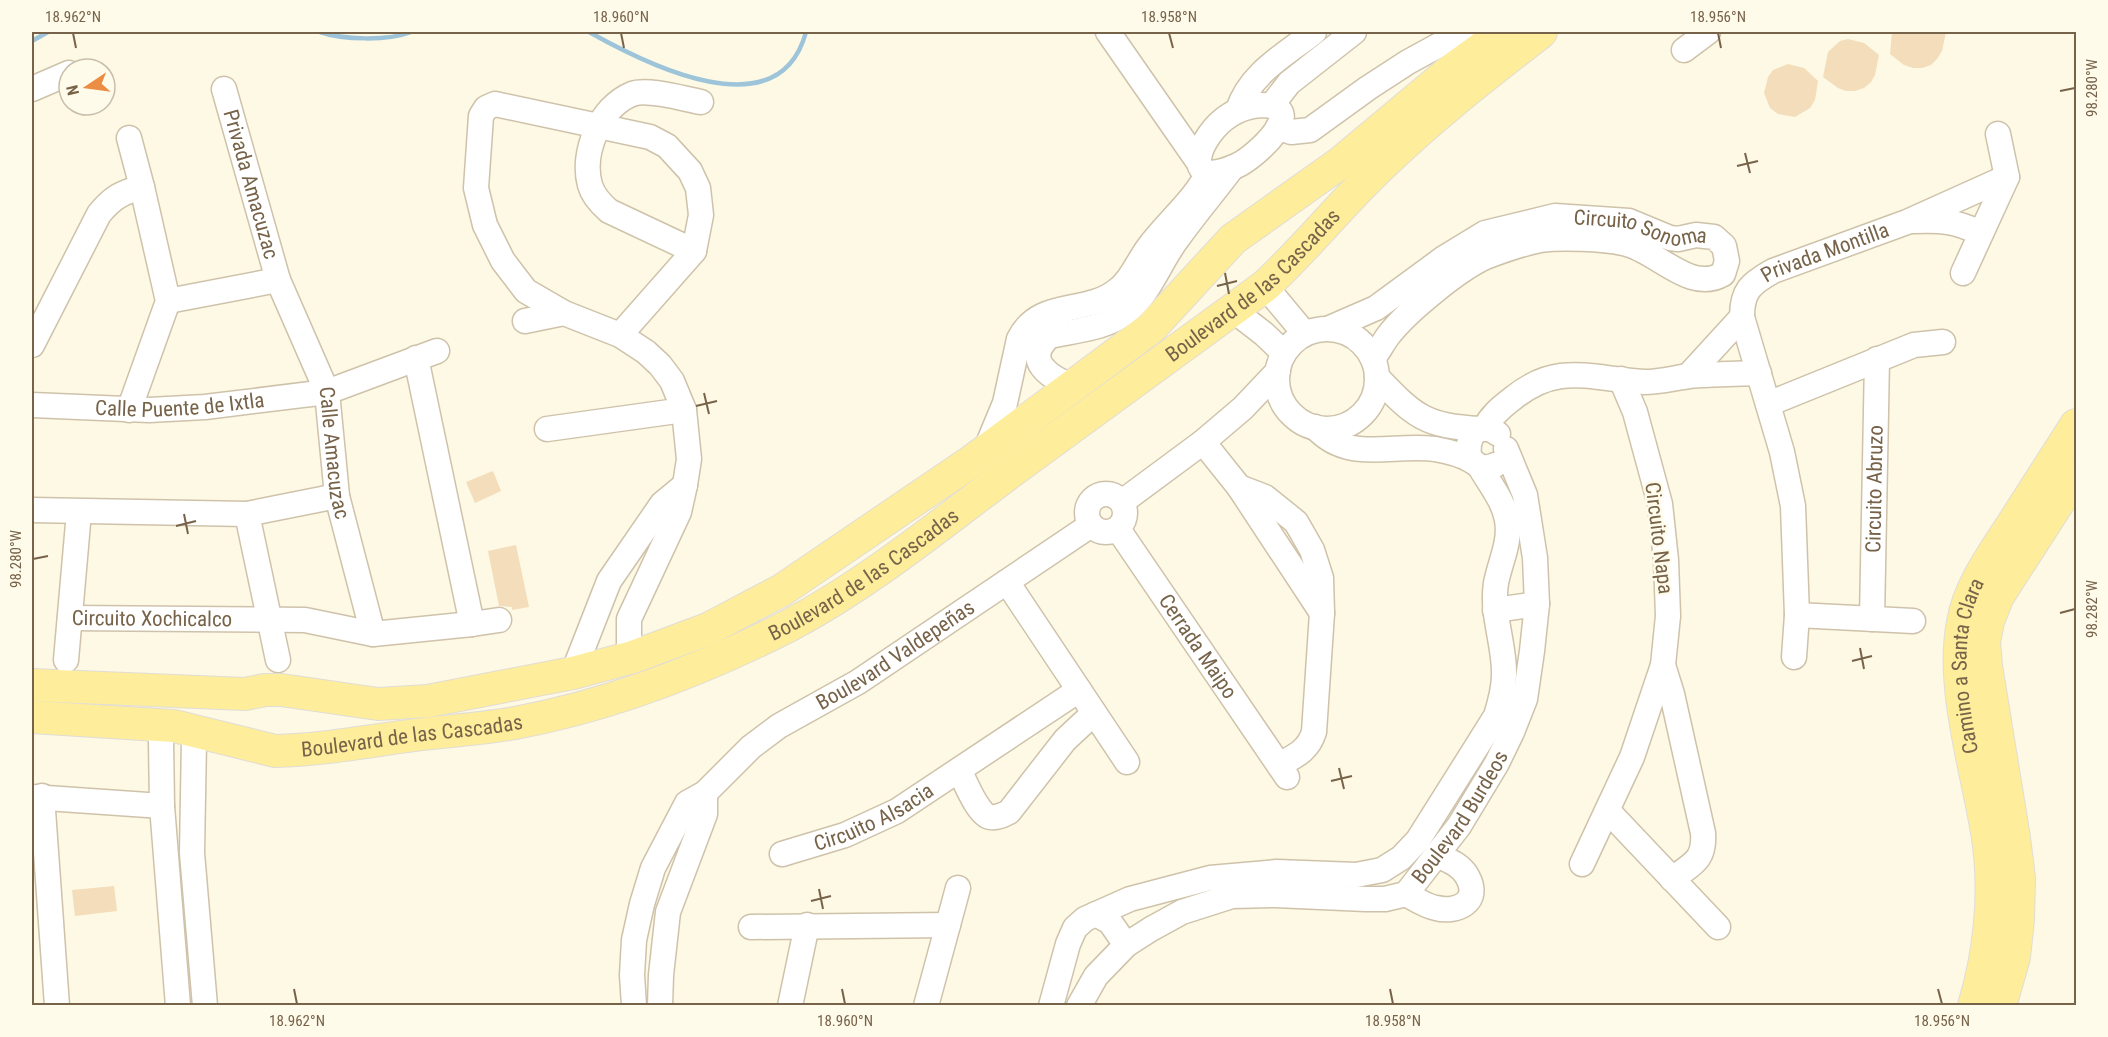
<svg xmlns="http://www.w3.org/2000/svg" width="2108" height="1037" viewBox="0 0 2108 1037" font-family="'Roboto Condensed',sans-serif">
<rect width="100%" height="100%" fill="#fdf9e4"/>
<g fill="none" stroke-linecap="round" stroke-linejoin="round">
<g stroke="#9ec4da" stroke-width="4.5">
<path d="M320 32C343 40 388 41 411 32"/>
<path d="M589 32C646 64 779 132 806 32"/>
<path d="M32 41 48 32"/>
</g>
</g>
<g fill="#f3ddbb">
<path d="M1892 32H1946L1942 51 1937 59 1931 65 1922 68H1913L1904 65 1890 54Z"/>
<path d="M1848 39 1864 43 1879 55 1875 75 1871 82 1864 88 1855 91H1846L1838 88 1823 77 1828 52 1840 41Z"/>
<path d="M1788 64 1804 68 1818 81 1815 100 1810 108 1795 117 1778 114 1770 108 1764 93 1768 77 1773 70Z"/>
<path d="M493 471 501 491 475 503 466 482Z"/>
<path d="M516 545 529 607 512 610V607L499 606 488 551Z"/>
<path d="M114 886 117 911 75 916 72 890Z"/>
</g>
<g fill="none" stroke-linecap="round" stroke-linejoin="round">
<g stroke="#cfc2aa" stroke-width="27">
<g id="minor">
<path d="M1108 32 1197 160"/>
<path d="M1684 50 1708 32"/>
<path d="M32 89 69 73"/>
<path id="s1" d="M224 89 278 280 327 392 337 496 373 634"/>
<path d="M1260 105C1313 105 1255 158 1236 166 1177 192 1199 134 1230 115 1239 109 1249 106 1260 105Z"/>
<path d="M1272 105 1289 83 1354 32"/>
<path d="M1238 110C1250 73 1285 55 1314 32"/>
<path d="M1278 127 1291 132 1310 130 1368 88 1408 62 1463 32"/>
<path d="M129 138 142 187 168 301 129 410"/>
<path d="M1914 221C1944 220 1954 221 1981 233"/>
<path d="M694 251 609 211C601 204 593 196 590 185 581 153 600 107 632 94 648 88 684 99 701 102"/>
<path d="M1963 273 2007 177 1998 134"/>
<path d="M1265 286 1305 334"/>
<path d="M168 301 278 280"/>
<path d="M1233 310 1264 334 1284 353"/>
<path d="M525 321 564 313"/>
<path id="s2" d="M1330 328 1376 308 1444 258 1485 233 1555 216 1629 221 1670 238 1678 239 1696 235 1714 237 1724 246 1727 261 1723 274C1689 294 1656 249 1623 243 1604 239 1560 237 1541 240 1524 243 1504 250 1488 256 1461 267 1406 312 1388 336 1383 343 1378 352 1373 359"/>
<circle cx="1327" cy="379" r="50"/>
<path d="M620 335 694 251 701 215 698 188 690 171 667 146 650 137 495 104 486 108 481 116 476 188 485 225 503 261 526 291 564 313 620 335 646 352 660 365 672 381 684 410 689 459 685 485 679 512 629 619V643L633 657"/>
<path d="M32 345 99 214C113 197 121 193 142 187"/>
<path d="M416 358 472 624"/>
<path d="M1688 376 1742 317"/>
<path d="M1377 377C1415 417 1425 426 1481 429"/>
<path d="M1073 386C1050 378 1022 360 1050 336 1072 331 1098 329 1117 318 1149 300 1157 265 1178 238 1195 214 1214 192 1232 168"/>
<path d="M1768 404 1914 345 1943 342"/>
<path id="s3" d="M32 405 149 410 205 407 327 392 437 351"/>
<path d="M1315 427C1349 464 1392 443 1435 449 1446 451 1460 454 1470 460 1475 462 1477 466 1482 467 1487 468 1491 467 1495 465"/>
<path d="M547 429 684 410"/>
<path d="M1484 429C1491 416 1500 408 1512 399 1558 361 1591 379 1644 382 1660 382 1674 378 1689 376 1712 374 1736 374 1759 373"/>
<path d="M1203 442 1239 487 1265 497 1296 522 1312 550 1321 578 1322 613 1314 732C1308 751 1295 756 1279 765"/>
<path d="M985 451 1005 403 1019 339C1039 299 1084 315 1115 292 1131 281 1137 263 1148 248 1167 222 1193 202 1208 173"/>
<path d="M1470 459C1464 439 1478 418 1498 434"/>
<path d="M1239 487 1322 613"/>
<circle cx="1106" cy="513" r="19"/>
<path d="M1122 502 1203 442 1243 408 1278 371"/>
<path d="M32 510 247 514 337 496"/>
<path d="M247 514 278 660"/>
<path id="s4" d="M1118 529 1287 777"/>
<path d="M1007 582 1127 762"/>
<path d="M1495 610 1537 604"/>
<path d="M1797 615 1913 621"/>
<path id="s5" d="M70 618 305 620 373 634 472 624 499 620"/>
<path id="s6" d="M1872 619 1877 359"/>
<path id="s7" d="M1794 657 1797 615 1793 506 1782 452 1742 317C1742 291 1750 284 1773 271L1907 222 2007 177"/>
<path d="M66 660 79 512"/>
<path d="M1663 665 1672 694 1703 833C1705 861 1692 864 1672 879"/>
<path d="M573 673 609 581 662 504 685 485"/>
<path d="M158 725 161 741 162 806 178 1006"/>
<path d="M192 730 194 740 192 853 205 1006"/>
<path d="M959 770C965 781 978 815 990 817 997 818 1003 815 1009 812L1065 740 1094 713"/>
<path d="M42 796 57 1006"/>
<path d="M32 797 162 806"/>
<path d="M1608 811 1718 927"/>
<path id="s8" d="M782 854 845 835 897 811 1079 690"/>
<path d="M1582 864 1632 757 1663 665 1668 616 1666 560 1660 504 1635 412 1621 379"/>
<path d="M1406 894C1415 899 1425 906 1436 908 1457 913 1482 902 1467 876 1461 865 1448 860 1437 855"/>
<path d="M1096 914 1110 922 1126 945"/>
<path d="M751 927 948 925"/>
<path id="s9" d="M634 1006 632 975 634 940 642 904 653 868 687 803 705 793 751 747 779 726 858 682 1091 525"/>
<path d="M660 1006 661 975 668 912 705 814V793"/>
<path d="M790 1006 807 925"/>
<path d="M926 1006 958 888"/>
<path d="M1051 1006 1068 944 1075 928 1085 919 1130 899 1210 878 1277 872 1356 875 1382 870 1401 858 1418 840 1496 716C1500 703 1504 690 1504 675 1505 645 1491 615 1496 583 1500 562 1511 542 1507 520 1504 501 1489 483 1480 467"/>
<path id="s10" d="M1079 1006 1096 976 1126 945 1151 929 1182 912 1232 896 1275 895 1366 899H1385L1406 894 1459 826 1497 763 1512 732 1525 699 1532 651 1537 604 1535 558 1525 495 1506 449"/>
</g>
</g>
<g stroke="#e1ddd7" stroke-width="34">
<g id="major">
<path d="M32 685 245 694 265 690H281L378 704 428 701 573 673 633 657 708 629 782 590 972 461 1151 328 1233 239 1340 163 1449 72 1504 32"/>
<path id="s11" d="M32 717 174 726 275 751C322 750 369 741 415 735 448 731 482 729 515 723 611 705 704 669 790 625 873 581 945 520 1020 465 1102 405 1184 346 1265 286 1306 248 1340 205 1380 167 1430 118 1486 75 1541 32"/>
<path id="s12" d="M1974 1006C1990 953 1996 893 1988 838 1978 772 1950 688 1963 622 1969 587 1993 554 2012 525 2034 491 2055 458 2076 425"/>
<path d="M2000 1006 2014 957 2018 920 2019 878 2014 838 1986 666 1984 642 1988 621 1998 596 2076 475"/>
</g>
</g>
<use href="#minor" stroke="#fff" stroke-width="24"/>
<use href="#major" stroke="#feed9b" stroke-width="32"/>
</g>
<path fill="none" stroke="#776349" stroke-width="2" d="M73 33 76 48M621 33 624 48M1169 33 1173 48M1718 33 1721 48M2060 91 2075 88M1745 153 1750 173M1737 166 1758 161M1225 273 1229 294M1217 286 1237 281M704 393 709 414M696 406 717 401M184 514 188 534M176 526 196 521M33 559 48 556M2060 613 2075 609M1860 648 1864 669M1852 661 1872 656M1339 768 1344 789M1331 781 1352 776M819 889 823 909M811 901 831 896M294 989 297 1004M842 989 845 1004M1390 989 1393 1004M1938 989 1942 1004"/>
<g text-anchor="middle" stroke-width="5" stroke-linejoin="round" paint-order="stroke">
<g font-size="21" fill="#776349" stroke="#fffbeb">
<text dy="7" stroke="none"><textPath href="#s1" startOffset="99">Privada Amacuzac</textPath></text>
<text dy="7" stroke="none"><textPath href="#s2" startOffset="342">Circuito Sonoma</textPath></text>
<text dy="7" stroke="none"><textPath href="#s7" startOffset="462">Privada Montilla</textPath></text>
<text dy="7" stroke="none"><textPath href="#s11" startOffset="1356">Boulevard de las Cascadas</textPath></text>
<text dy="7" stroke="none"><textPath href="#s3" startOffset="148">Calle Puente de Ixtla</textPath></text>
<text dy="7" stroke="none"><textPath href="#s1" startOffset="382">Calle Amacuzac</textPath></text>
<text dy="7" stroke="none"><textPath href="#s6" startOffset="130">Circuito Abruzo</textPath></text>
<text transform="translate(1659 538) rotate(83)" y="7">Circuito Napa</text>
<text dy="7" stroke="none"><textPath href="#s11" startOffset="870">Boulevard de las Cascadas</textPath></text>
<text dy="7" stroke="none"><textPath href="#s5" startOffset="82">Circuito Xochicalco</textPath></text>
<text dy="7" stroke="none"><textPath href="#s4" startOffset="142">Cerrada Maipo</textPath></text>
<text dy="7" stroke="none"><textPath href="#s9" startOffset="471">Boulevard Valdepeñas</textPath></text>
<text dy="7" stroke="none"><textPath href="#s12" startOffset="345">Camino a Santa Clara</textPath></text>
<text dy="7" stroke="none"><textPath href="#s11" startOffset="384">Boulevard de las Cascadas</textPath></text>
<text dy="7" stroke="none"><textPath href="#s8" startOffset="99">Circuito Alsacia</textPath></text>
<text dy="7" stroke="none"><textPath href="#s10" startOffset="464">Boulevard Burdeos</textPath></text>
</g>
</g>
<rect width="2108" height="1037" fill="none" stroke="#fffbeb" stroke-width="66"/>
<g transform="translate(87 87) rotate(257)"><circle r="28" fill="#fffbeb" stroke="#c9beaa" stroke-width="1.5"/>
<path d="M0-4.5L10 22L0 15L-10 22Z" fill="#eb8d45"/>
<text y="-9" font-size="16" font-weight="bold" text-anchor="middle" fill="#776349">N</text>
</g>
<rect x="33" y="33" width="2042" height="971" fill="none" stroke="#776349" stroke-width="2"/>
<g font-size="15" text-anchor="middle" fill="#776349">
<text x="73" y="22">18.962°N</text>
<text x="621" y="22">18.960°N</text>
<text x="1169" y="22">18.958°N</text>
<text x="1718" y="22">18.956°N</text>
<text transform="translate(2092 88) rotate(-90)" y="5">98.280°W</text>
<text transform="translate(16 559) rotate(-90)" y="5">98.280°W</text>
<text transform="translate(2092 609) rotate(-90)" y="5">98.282°W</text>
<text x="297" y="1026">18.962°N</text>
<text x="845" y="1026">18.960°N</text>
<text x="1393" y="1026">18.958°N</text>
<text x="1942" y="1026">18.956°N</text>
</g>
</svg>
